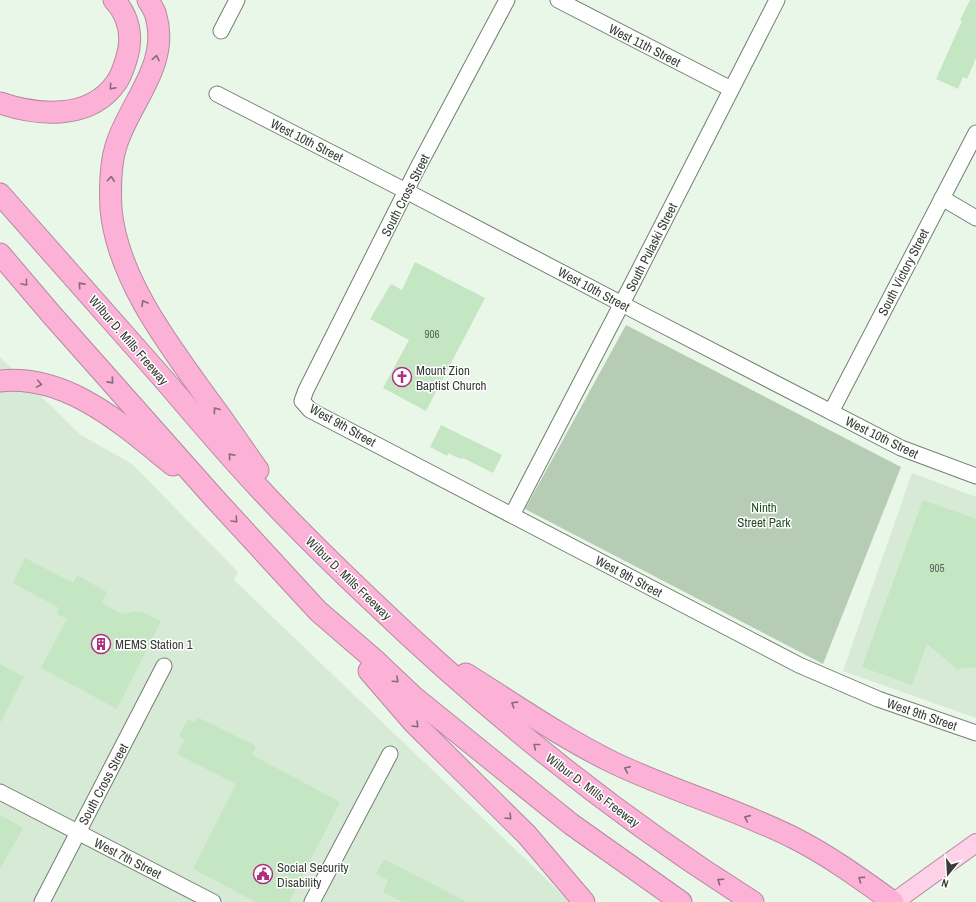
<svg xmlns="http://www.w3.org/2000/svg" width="976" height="902" viewBox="0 0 976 902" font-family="'Archivo Narrow',sans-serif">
<rect width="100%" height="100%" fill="#e9f7e8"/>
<g fill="#d7ead5">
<path d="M0 357 81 435 132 464 238 572 234 580 570 902H0Z"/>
<path d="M912 473 976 497V718L843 671Z"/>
</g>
<path fill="#b7ccb5" d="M626 325 901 467 823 664 525 509Z"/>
<g fill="#c4e6c2">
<path d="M970 0H976V58L967 79 963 77 958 89 936 79 962 21 960 20Z"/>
<path d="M415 262 485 298 426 411 383 388 409 340 370 319 391 284 402 290Z"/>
<path d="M441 425 502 455 493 473 463 458 462 459 458 458 448 453 447 456 430 447Z"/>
<path d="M923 500 976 519V667L957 669 927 644 912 685 862 667Z"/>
<path d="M25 558 73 583 77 575 107 592 102 603 122 614 140 611 161 621 117 709 41 668 67 619 57 614 59 608 13 583Z"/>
<path d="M0 664 24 677 0 723Z"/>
<path d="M197 717 256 746 252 755 340 802 289 902H256L193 869 236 784 177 754 185 739 179 736 188 719 195 723Z"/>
<path d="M0 815 23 828 0 869Z"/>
<path d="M384 859 467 902H403L383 892 388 880 376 874Z"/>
</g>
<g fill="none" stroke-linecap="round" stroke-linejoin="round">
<g stroke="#737f72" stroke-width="17">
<g id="minor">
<path d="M507 0 417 169 306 390 302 401 310 410 799 665 878 699 976 733"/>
<path d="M558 0 731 89"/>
<path d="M221 31 237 0"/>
<path d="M217 94 406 191 643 315 901 448 976 476"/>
<path d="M942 198 976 218"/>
<path d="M831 412 976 133"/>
<path d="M512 515 632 284 777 0"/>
<path d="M0 792 213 902"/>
<path d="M42 902 164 666"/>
<path d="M312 902 390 754"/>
</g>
</g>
<g stroke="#b7899f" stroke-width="20">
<path id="major" d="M894 902 976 843"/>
</g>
<g stroke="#b7899f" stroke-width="23">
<g id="highway">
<path d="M148 0C151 5 155 11 156 16 170 65 129 103 116 146 110 165 110 189 111 209 117 277 168 344 207 398 225 422 241 446 258 470"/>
<path d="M0 103C38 116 90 120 116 83 122 75 124 66 127 57 133 37 129 16 114 0"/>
<path d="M0 194C53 254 106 314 159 374 192 412 224 451 259 488 295 527 334 565 373 602 490 714 616 816 753 902"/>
<path d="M0 254 51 314 215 499 318 611 377 662 415 698 571 824 681 902"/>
<path d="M0 381C68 374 123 425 173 465"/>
<path d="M369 671 413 722 527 835 584 902"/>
<path d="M466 674C514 704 561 737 612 762 672 791 737 809 796 839 831 857 861 879 893 902"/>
</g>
</g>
<use href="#minor" stroke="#fff" stroke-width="15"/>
<use href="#major" stroke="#fdd1e7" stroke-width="18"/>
<use href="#highway" stroke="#fcb2d7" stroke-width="21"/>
</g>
<defs><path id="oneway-chevron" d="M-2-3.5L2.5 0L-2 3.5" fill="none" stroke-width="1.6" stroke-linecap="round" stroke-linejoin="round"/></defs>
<g stroke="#866b76">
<use href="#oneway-chevron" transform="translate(156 58) rotate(-79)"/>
<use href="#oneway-chevron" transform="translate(112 87) rotate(131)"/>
<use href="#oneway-chevron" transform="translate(111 179) rotate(-86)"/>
<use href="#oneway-chevron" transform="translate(25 283) rotate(50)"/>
<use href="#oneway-chevron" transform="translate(81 285) rotate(-132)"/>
<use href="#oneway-chevron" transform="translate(144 303) rotate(-120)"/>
<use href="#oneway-chevron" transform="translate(111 381) rotate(48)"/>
<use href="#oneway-chevron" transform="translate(39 384) rotate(10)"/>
<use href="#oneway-chevron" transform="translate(216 410) rotate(-126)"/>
<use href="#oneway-chevron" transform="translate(231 456) rotate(-131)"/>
<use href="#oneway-chevron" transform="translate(235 520) rotate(47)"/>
<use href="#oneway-chevron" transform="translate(396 680) rotate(43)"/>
<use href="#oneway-chevron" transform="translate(514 704) rotate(-148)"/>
<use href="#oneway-chevron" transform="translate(416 725) rotate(45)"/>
<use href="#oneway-chevron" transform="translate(536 746) rotate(-141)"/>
<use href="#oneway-chevron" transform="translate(627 769) rotate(-156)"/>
<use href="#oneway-chevron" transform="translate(509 817) rotate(45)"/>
<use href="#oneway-chevron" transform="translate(747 818) rotate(-156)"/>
<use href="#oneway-chevron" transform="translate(861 879) rotate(-144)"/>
<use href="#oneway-chevron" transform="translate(720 881) rotate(-146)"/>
</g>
<defs>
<g id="church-ring" transform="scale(1)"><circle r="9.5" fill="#fff" stroke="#ae2f7d" stroke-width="1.5"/><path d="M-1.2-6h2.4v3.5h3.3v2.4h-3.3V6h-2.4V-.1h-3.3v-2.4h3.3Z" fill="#ae2f7d"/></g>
<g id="building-ring" transform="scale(1)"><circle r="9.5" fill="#fff" stroke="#ae2f7d" stroke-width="1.5"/><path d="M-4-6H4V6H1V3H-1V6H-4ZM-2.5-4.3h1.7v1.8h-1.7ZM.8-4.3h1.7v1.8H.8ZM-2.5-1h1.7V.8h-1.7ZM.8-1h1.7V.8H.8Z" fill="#ae2f7d"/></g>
<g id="civic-ring" transform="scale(1)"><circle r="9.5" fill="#fff" stroke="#ae2f7d" stroke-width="1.5"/><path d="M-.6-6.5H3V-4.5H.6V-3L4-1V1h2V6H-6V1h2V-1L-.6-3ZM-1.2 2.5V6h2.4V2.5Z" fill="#ae2f7d"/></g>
</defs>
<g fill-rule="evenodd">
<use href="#church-ring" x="402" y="377"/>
<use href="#building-ring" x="101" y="644"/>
<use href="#civic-ring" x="263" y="874"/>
</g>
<g text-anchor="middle" stroke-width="3" stroke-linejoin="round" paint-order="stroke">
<g font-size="11" fill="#5a6659">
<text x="432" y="338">906</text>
<text x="937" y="572">905</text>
</g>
<g font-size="13" fill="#373c36" stroke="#fff">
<text transform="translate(645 45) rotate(27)" y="5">West 11th Street</text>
<text transform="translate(307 140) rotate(27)" y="5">West 10th Street</text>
<text transform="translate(405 195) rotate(-63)" y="5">South Cross Street</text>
<text transform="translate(651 247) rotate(-63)" y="5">South Pulaski Street</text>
<text transform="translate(903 272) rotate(-63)" y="5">South Victory Street</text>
<text transform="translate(594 289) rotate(28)" y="5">West 10th Street</text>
<text transform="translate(129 340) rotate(49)" y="5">Wilbur D. Mills Freeway</text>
<text transform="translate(343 425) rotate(29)" y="5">West 9th Street</text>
<text transform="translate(882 437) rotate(26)" y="5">West 10th Street</text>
<text transform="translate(629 576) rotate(28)" y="5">West 9th Street</text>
<text transform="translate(349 578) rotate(44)" y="5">Wilbur D. Mills Freeway</text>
<text transform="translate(922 714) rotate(19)" y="5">West 9th Street</text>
<text transform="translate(103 784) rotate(-62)" y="5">South Cross Street</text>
<text transform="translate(593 790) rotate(37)" y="5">Wilbur D. Mills Freeway</text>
<text transform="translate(128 858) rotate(27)" y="5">West 7th Street</text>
</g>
<g font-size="13" fill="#373c36" stroke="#fff" text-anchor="start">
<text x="416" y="375">Mount Zion<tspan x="416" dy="15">Baptist Church</tspan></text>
<text x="115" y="649">MEMS Station 1</text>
<text x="277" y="872">Social Security<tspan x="277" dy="15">Disability</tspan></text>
</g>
<g font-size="13" fill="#235123" stroke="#fff">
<text x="764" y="512">Ninth<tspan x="764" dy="15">Street Park</tspan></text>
</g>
</g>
<g transform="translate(948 874) rotate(198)" stroke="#ffffff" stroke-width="3" paint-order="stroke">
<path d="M0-3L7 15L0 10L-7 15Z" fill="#373c36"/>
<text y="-6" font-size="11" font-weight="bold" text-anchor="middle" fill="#373c36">N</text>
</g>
</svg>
